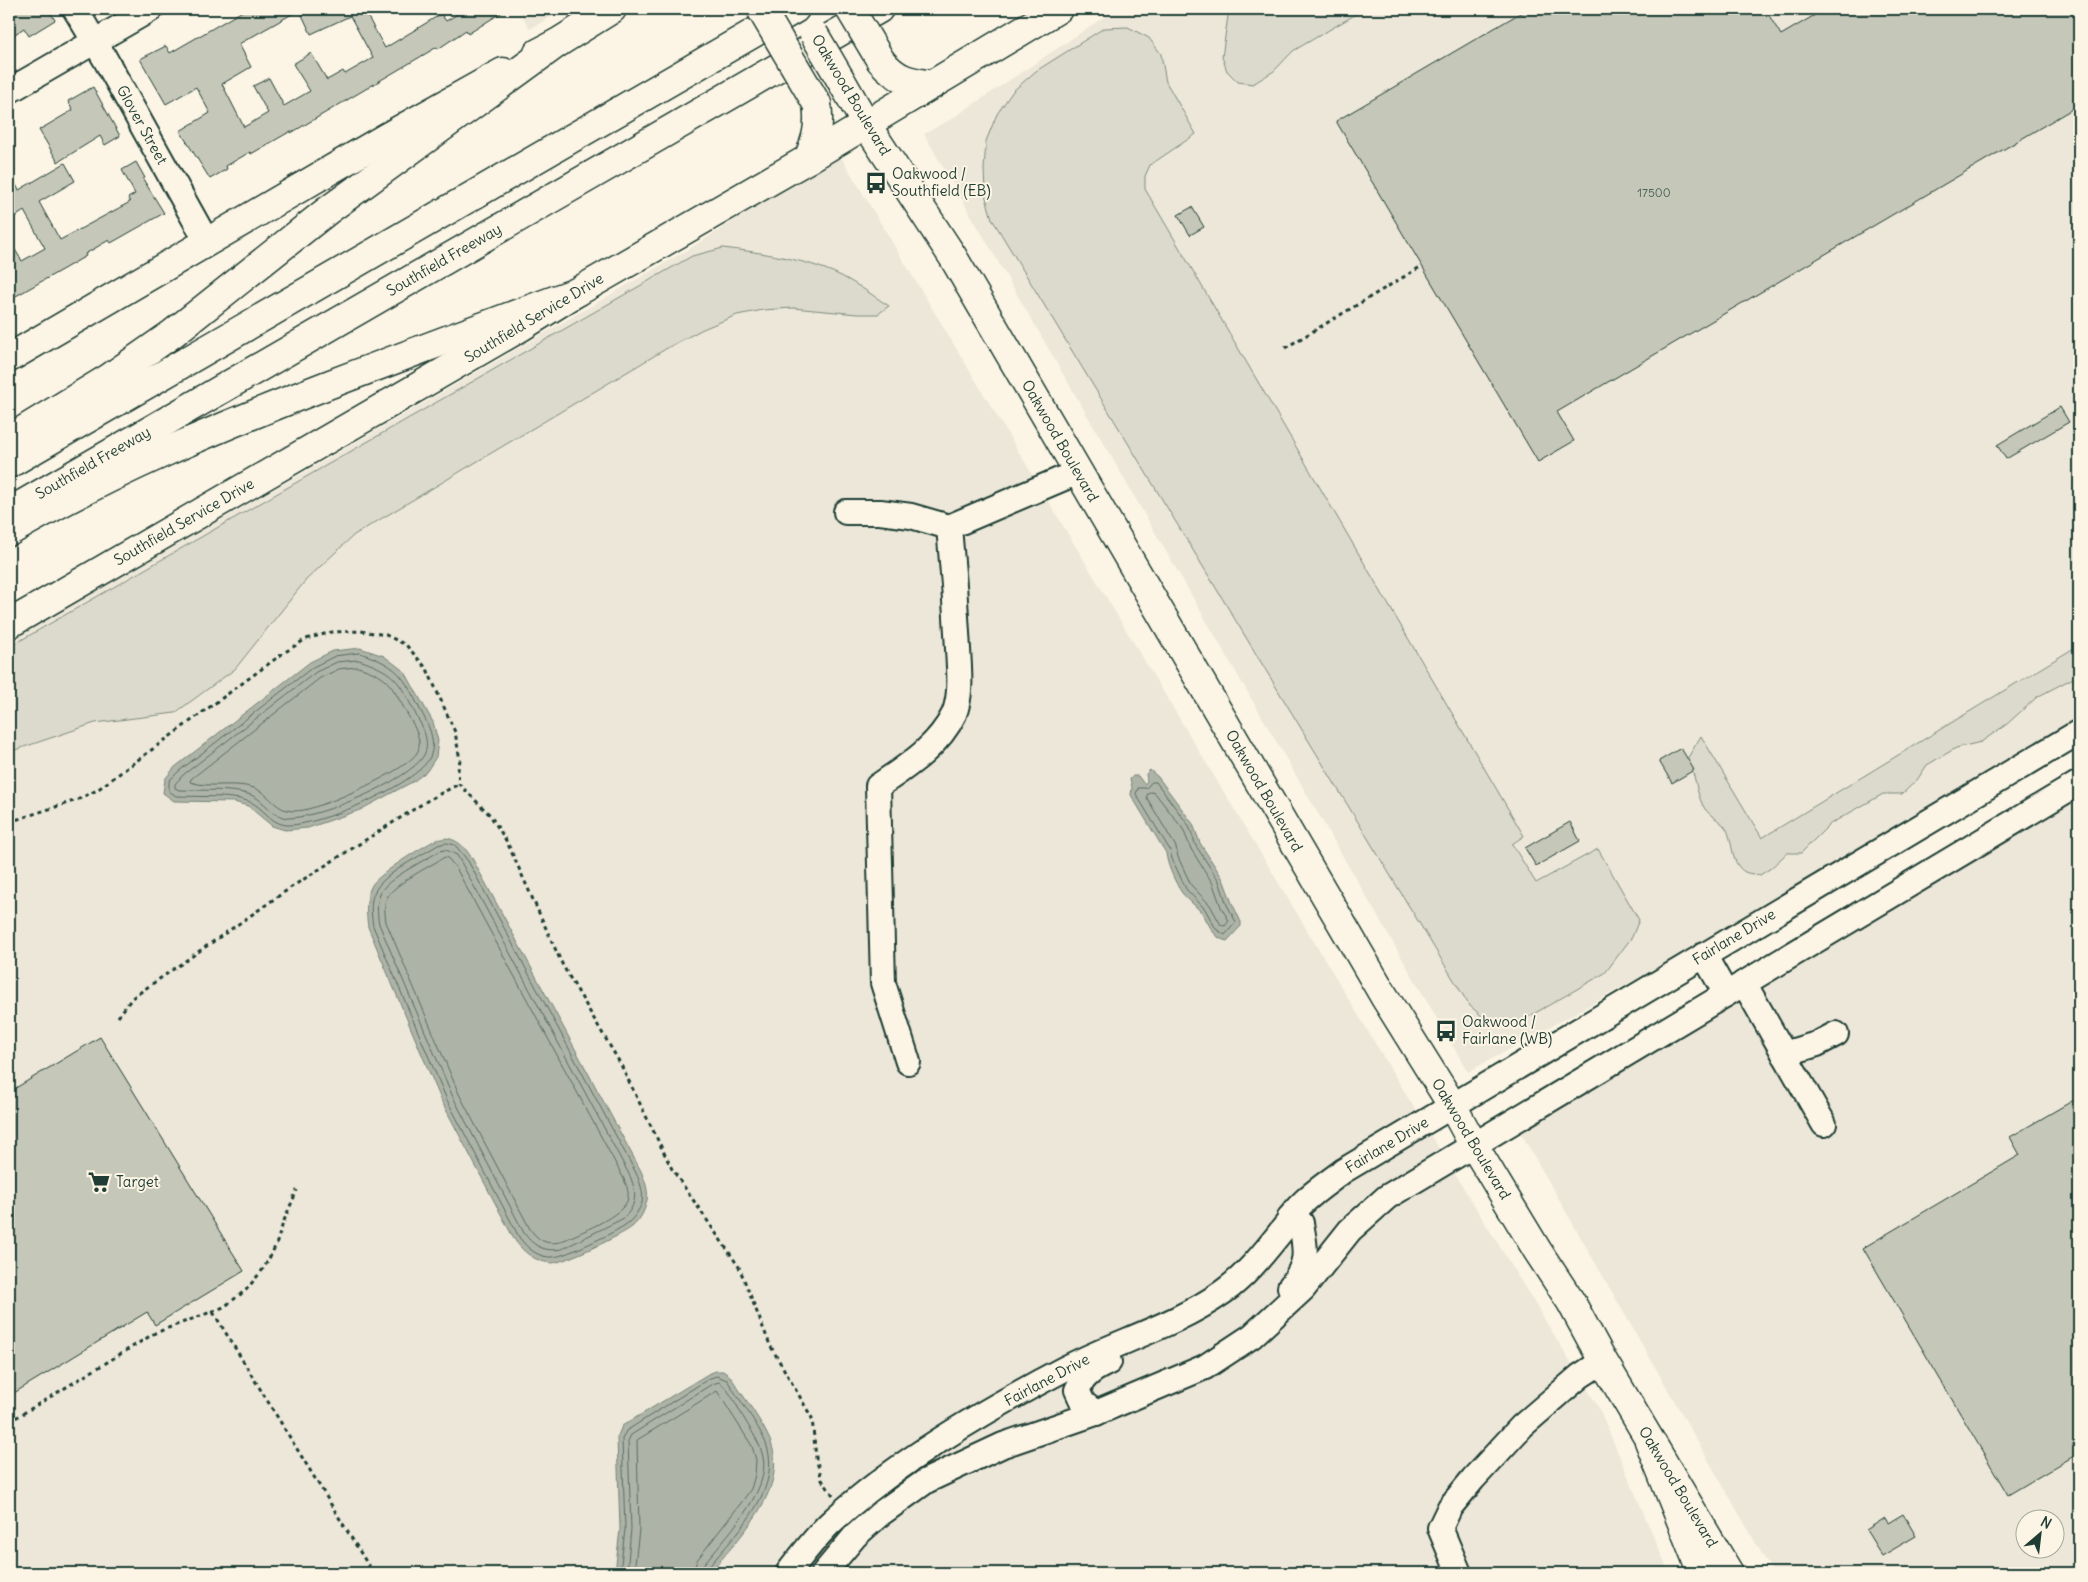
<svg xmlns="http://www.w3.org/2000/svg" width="2088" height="1582" viewBox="0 0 2088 1582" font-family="Delius,sans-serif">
<rect width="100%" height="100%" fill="#fcf5e5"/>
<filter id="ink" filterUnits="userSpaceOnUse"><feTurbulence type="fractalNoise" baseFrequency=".02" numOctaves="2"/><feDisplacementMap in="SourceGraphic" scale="10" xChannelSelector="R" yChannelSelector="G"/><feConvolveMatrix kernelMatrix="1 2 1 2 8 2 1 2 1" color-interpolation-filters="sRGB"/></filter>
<g filter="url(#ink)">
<g fill="#ece7d8" fill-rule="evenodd">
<path d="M518 9H565L530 29Z"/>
<path d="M1116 9H2079V719L1744 920 1468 1072 924 134 953 118Z"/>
<path d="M839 154 1407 1096 1599 1408 1669 1573H9V640L303 473 689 249Z"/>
<path d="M2079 796V1573H1773L1518 1128ZM2026 1520H2056V1550H2026Z"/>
</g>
<g fill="#dcdacc" stroke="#7e8c80">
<path d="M1229 9H1365L1293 51 1274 71 1253 84 1238 82 1227 71 1222 57Z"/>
<path d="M1128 27 1149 38 1161 54 1166 82 1196 134 1150 165 1145 176V189L1524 836 1512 844 1536 883 1598 849 1639 920 1632 937 1605 973 1523 1020 1504 1024 1484 1018 1469 1005 992 219 985 194 984 169 986 141 997 114 1013 91 1036 71 1104 28Z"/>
<path d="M723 248C757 252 793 257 825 269 848 277 869 293 889 306L878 314H857L793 308 763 310 737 315 703 329 669 347 354 535 306 580 235 669 175 713 95 723 9 752V647L692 256Z"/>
<path d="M2079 645V675L2037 697 2007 724 1981 742 1956 748 1927 765 1917 780 1902 794H1883L1830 824 1801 853H1787L1771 868 1760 875C1755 874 1749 874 1745 872 1731 865 1733 842 1727 830 1722 821 1711 817 1705 809 1695 794 1697 775 1687 759L1701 736 1762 838Z"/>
</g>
<g fill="#aeb3a7" stroke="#758479">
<path d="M360 648 384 656 405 672 433 722 438 741 436 757 427 771 414 781 360 810 308 828 285 830 272 826 248 806 234 802 174 801 163 793 165 779 175 767 310 662 333 651Z"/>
<path d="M1150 770 1158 777 1193 824 1200 843 1223 879 1232 903 1241 922V926L1227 941C1212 938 1210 924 1202 913 1196 906 1188 900 1182 893 1175 882 1167 865 1166 853L1131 795 1132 787 1130 779 1133 776H1138L1144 784 1147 781 1146 774Z"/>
<path d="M447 838C460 841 465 848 472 858L641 1171C645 1181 650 1193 646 1204 644 1213 639 1221 632 1227 622 1235 563 1263 552 1263 535 1262 523 1252 514 1239L442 1102 368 927C366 913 365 898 372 885 379 874 423 846 436 840 439 839 443 839 447 838Z"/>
<path d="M716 1371H723L730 1376C743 1396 759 1417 769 1438 792 1488 739 1537 710 1573H615L620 1529 617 1438 622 1426 708 1374Z"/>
</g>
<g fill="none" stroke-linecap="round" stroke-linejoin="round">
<g stroke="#586c62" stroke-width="1">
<path d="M360 653C403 667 404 679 424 717 430 728 436 744 430 757 417 785 317 827 286 825 269 823 263 806 248 801 229 795 197 797 176 796L169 791V781L179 771 313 667 335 656Z"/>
<path d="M359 660C399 673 400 684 418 719 424 729 430 744 424 755 410 781 318 818 289 818 272 818 265 800 251 795 230 788 201 791 179 790L175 788V784L183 775 316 672 337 662Z"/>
<path d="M358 667C387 676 390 683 404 708 410 720 423 737 418 751 410 770 325 806 304 810 274 815 276 797 254 788 233 781 211 789 190 782L191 779 320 678 339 669Z"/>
<path d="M1152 782H1156L1189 826 1196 846 1219 881 1227 905 1236 922 1225 935 1216 929 1205 909 1186 889 1172 859 1170 850 1136 794 1138 788H1146Z"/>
<path d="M1151 792 1155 793 1183 829 1191 849 1213 884 1221 907 1229 921 1225 926 1221 925 1210 905 1191 885 1178 857 1176 847 1147 798V795Z"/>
<path d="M447 843 455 845 468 861 636 1173C640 1182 644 1193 642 1203 639 1210 635 1217 629 1222 621 1230 564 1257 553 1257 538 1258 527 1248 519 1237L447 1100 373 926C371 913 369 899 377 888 386 873 422 855 438 845Z"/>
<path d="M446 850 457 855 462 864 630 1176C637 1193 637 1204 624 1218L562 1249C545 1252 534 1247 524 1233L453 1097 379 924C377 914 376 900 382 890 391 877 425 860 440 851Z"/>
<path d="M447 857 456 868 624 1179C626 1185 629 1191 628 1198 625 1216 576 1234 560 1242 546 1245 538 1240 530 1229L459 1094 386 922C385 914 383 903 388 896 395 884 430 866 443 858Z"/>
<path d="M620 1573 625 1529 622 1439 626 1431 710 1378 717 1376 727 1380 732 1388C743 1405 757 1423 765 1441 785 1489 735 1534 708 1568L707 1573"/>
<path d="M627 1573 631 1529 628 1441 631 1435 712 1384 719 1382C730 1389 738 1409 745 1420 752 1432 760 1443 763 1457 771 1492 723 1539 703 1565L700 1573"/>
<path d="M634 1573 639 1530 637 1440 717 1391 752 1446 756 1460 755 1475 751 1489 741 1503 697 1560 693 1573"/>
</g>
</g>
<g fill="#c5c7b9" stroke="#1f3d34">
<path d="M19 9H48L55 20 29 36 24 28 9 38V15Z"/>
<path d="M246 9H301L239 44 251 67 222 84 244 127 268 113 253 86 269 78 284 106 310 91 293 64 311 53 327 80 343 71 345 74 373 58 350 16 311 34 302 15 315 9H366L364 10 385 48 441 14 446 21 466 9H507L468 34 466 30 438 49 437 47 291 133V131L251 154 250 152 226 166 227 169 210 179 180 131 210 113 196 87 166 104 140 59 166 46 170 53Z"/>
<path d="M1527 9H1765L1781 35 1825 9H2079V105L1557 412 1574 441 1538 462 1336 121Z"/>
<path d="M93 87 120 136 105 145 100 136 58 162 39 130 73 110 68 101Z"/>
<path d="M136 162 145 178 143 179 164 213 111 243 109 240 85 254 86 256 9 300V240L22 261 45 248 24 211 9 221V173L19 190 65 163 75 181 39 202 60 240 130 202 128 198 135 194 122 170Z"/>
<path d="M1192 207 1204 227 1190 235 1178 215Z"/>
<path d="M2060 407 2069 422 2006 459 1997 445Z"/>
<path d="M1681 748 1694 770 1672 783 1659 761Z"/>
<path d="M1570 822 1580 841 1536 866 1525 848Z"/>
<path d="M100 1037 244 1271 155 1325 147 1312 9 1396V1092Z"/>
<path d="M2079 1097V1453L2008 1495 1863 1248 2020 1155 2010 1137Z"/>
<path d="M1903 1514 1916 1536 1882 1556 1866 1530 1885 1518 1888 1523Z"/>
</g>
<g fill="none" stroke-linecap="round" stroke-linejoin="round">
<g stroke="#1f3d34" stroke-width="28">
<g id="minor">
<path d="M75 9 104 57 207 242"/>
<path d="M9 91 151 9"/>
<path d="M846 512H880L911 516 949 527"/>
<path d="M1704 955 1726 994"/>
<path d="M1744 983 1824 1124"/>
<path d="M1784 1054 1817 1044 1836 1034"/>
<path d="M908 1062 883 983 878 786C906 767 939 746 954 714 962 695 959 669 958 649 956 609 953 568 949 527L1078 472"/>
<path d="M1290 1287C1309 1263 1306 1252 1301 1223L1290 1217"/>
<path d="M1096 1413 1083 1403 1077 1390C1084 1375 1094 1369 1109 1362"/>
<path d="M788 1573C801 1556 814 1539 829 1524 894 1463 987 1409 1066 1368 1118 1341 1175 1326 1223 1292 1249 1274 1268 1247 1288 1223 1293 1205 1328 1183 1343 1171L2079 732"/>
<path d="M824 1573 855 1536 880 1514 926 1481 1003 1445 1096 1413 1205 1367 1252 1336 1303 1289 1350 1230 1387 1197 2079 783"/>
<path d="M1459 1573 1440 1528 1450 1507 1473 1479 1522 1426 1580 1376 1603 1361"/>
</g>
</g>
<g stroke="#1f3d34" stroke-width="31">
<g id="major">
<path d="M538 53 559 42 612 9"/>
<path d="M881 61C898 80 907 81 932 85"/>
<path d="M842 82 866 124 953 257 1384 996 1452 1105 1473 1144 1537 1250 1571 1302 1603 1361 1729 1573"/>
<path d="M808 159C817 138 820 126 817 104"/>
<path d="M9 358 385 138 503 72"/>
<path d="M9 624 521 327 577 292 808 159 1058 9"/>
</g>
</g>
<g stroke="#1f3d34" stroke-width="31">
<g id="highway">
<path d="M9 439 109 378 172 334 327 211 559 42"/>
<path d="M9 464 795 9"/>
<path d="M9 512 879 9"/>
<path d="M9 532C109 473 217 428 325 386 409 354 493 322 577 292"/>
<path d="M1649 1441 1702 1573"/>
</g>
</g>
<g stroke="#1f3d34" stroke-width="3" stroke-dasharray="4 4" stroke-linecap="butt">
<path d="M1285 348 1422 266"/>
<path d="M9 822 77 800 97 790 282 654 306 639 332 632 361 631 386 635 406 645 427 669 455 732 460 760 458 770 459 784 490 815 507 842 563 966 620 1063 672 1169 739 1267 770 1345 812 1418 816 1458 822 1480 833 1495"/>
<path d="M118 1017 132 998 293 886 430 799 459 784"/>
<path d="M213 1312 373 1573"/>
<path d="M9 1422 155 1333 224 1307 246 1290 264 1268 276 1245 283 1223 297 1190"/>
</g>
<use href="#minor" stroke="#fcf5e5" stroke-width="24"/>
<use href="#major" stroke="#fcf5e5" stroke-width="28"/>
<use href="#highway" stroke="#fcf5e5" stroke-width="28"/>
<g stroke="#1f3d34" stroke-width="31" stroke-linecap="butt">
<g id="major-bridge">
<path d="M761 9 817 104"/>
<path d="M850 9 881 61"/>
<path d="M814 34 842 82"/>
</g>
</g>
<use href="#major-bridge" stroke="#fcf5e5" stroke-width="28"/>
</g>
</g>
<defs>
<g id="bus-bare" transform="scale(1.725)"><path d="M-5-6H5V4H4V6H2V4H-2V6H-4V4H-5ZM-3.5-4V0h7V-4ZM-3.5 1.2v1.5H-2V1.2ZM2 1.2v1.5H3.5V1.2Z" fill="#1f3d34" stroke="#fcf5e5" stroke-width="2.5" paint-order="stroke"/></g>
<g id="supermarket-bare" transform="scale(1.725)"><path d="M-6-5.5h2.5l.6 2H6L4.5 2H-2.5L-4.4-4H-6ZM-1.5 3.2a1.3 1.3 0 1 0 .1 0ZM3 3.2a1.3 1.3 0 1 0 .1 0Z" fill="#1f3d34" stroke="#fcf5e5" stroke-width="2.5" paint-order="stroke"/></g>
</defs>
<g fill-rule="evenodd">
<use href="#bus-bare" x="876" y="183"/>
<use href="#bus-bare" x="1446" y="1031"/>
<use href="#supermarket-bare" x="99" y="1182"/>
</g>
<g text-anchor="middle" stroke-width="4" stroke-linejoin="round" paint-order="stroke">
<g font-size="12" fill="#486055">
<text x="1654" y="197">17500</text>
</g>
<g font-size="15" fill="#1f3d34" stroke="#fcf5e5">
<text transform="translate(851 95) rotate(59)" y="5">Oakwood Boulevard</text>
<text transform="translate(142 125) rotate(61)" y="5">Glover Street</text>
<text transform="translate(444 260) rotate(-30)" y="5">Southfield Freeway</text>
<text transform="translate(534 318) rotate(-31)" y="5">Southfield Service Drive</text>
<text transform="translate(1060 441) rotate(60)" y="5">Oakwood Boulevard</text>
<text transform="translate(93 463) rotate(-30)" y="5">Southfield Freeway</text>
<text transform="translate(184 522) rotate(-30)" y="5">Southfield Service Drive</text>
<text transform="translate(1264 791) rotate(60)" y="5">Oakwood Boulevard</text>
<text transform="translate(1734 937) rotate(-31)" y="5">Fairlane Drive</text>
<text transform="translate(1471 1139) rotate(59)" y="5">Oakwood Boulevard</text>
<text transform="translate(1387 1145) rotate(-31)" y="5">Fairlane Drive</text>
<text transform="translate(1047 1380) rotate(-28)" y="5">Fairlane Drive</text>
<text transform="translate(1678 1487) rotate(59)" y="5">Oakwood Boulevard</text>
</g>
<g font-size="15" fill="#1f3d34" stroke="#fcf5e5" text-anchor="start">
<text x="892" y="179">Oakwood /<tspan x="892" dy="17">Southfield (EB)</tspan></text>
<text x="1462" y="1027">Oakwood /<tspan x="1462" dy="17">Fairlane (WB)</tspan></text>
<text x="116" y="1187">Target</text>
</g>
</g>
<rect width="2088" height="1582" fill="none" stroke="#fcf5e5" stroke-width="30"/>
<rect x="15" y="15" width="2058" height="1552" fill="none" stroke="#1f3d34" stroke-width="2" filter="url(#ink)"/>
<g transform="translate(2040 1534) rotate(28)"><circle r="24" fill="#fcf5e5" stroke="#a4ab9e"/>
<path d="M0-4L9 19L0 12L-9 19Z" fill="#1f3d34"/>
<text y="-8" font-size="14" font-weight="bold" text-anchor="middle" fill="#1f3d34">N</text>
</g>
</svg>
